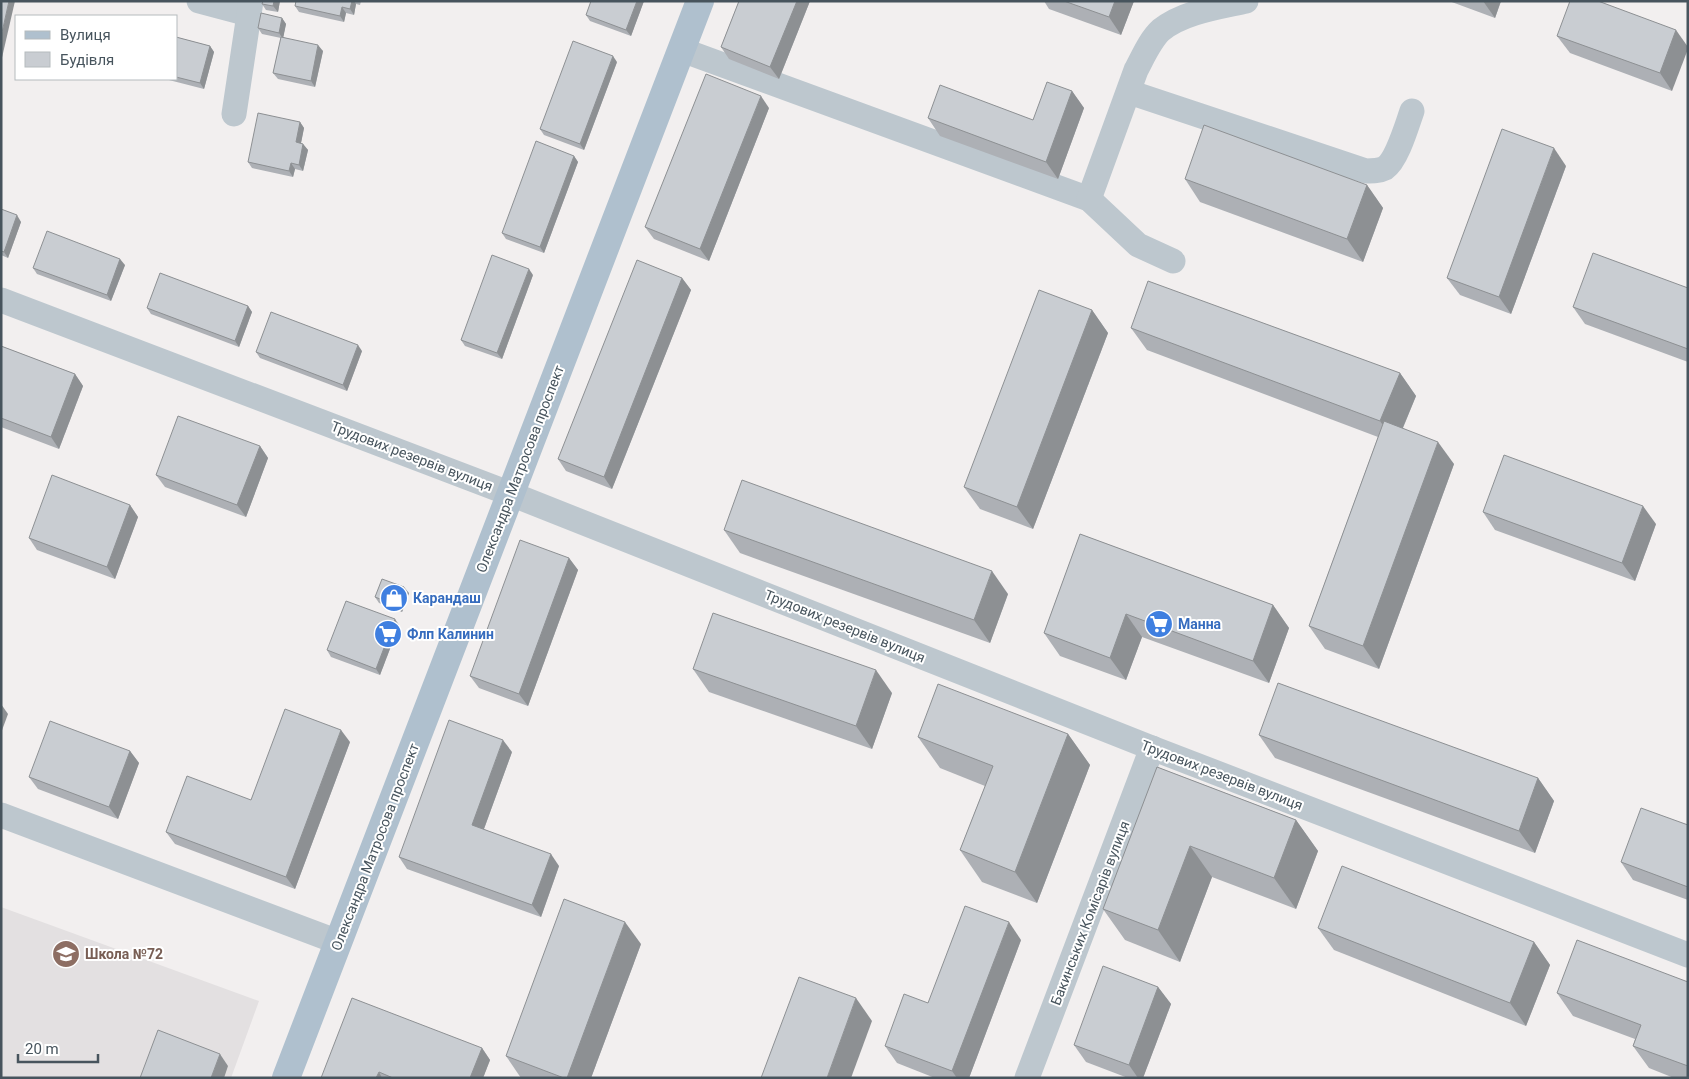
<svg xmlns="http://www.w3.org/2000/svg" width="1689" height="1079" viewBox="0 0 1689 1079" font-family="Roboto,sans-serif">
<rect width="100%" height="100%" fill="#f2efef"/>
<path fill="#e3e0e1" d="M1 907 259 1001 231 1078H1Z"/>
<g fill="none" stroke-linecap="round" stroke-linejoin="round">
<g stroke="#bdc7ce" stroke-width="25">
<path d="M199 1 248 14"/>
<path d="M682 50 1089 199 1138 245 1173 261"/>
<path d="M1129 92 1366 171C1373 171 1379 171 1385 168 1397 160 1407 125 1412 111"/>
<path d="M234 114 251 1"/>
<path d="M1089 199 1136 70C1143 57 1150 40 1161 30 1183 12 1219 7 1246 1"/>
<path d="M1 300 511 494 1152 748 1688 955"/>
<path d="M1 815 338 942"/>
<path d="M1027 1078 1152 748"/>
</g>
<path stroke="#afc0ce" stroke-width="28" d="M286 1078 700 1"/>
</g>
<g fill="#adb0b5">
<path d="M280 1 278 12 266 10 262 4Z"/>
<path d="M296 1H361L360 5 356 4 354 15 346 13 344 22 299 12 295 6Z"/>
<path d="M644 1 631 36 590 21 586 15Z"/>
<path d="M739 1H810L779 79 729 59 721 47Z"/>
<path d="M1044 1H1134L1121 35 1049 9Z"/>
<path d="M1449 1H1501L1495 18Z"/>
<path d="M282 18 286 24 283 37 323 51 315 87 278 79 273 73 281 38 262 34 258 28Z"/>
<path d="M1676 30 1672 91 1570 53 1557 36Z"/>
<path d="M176 37 210 46 214 52 204 89 165 79H176Z"/>
<path d="M617 62 584 150 544 135 540 129Z"/>
<path d="M1072 91 1084 108 1058 179 940 136 928 118 1033 120Z"/>
<path d="M769 108 709 261 654 239 645 227Z"/>
<path d="M300 122 304 128 301 143 303 144 308 150 303 171 295 169 293 177 252 168 248 162Z"/>
<path d="M574 156 578 162 544 253 506 239 502 233Z"/>
<path d="M1566 166 1511 314 1460 295 1447 278Z"/>
<path d="M1185 179 1367 185 1383 208 1363 262 1200 202Z"/>
<path d="M1 209 21 222 8 258 1 255Z"/>
<path d="M125 265 111 301 37 274 33 268Z"/>
<path d="M533 275 502 359 465 346 461 340Z"/>
<path d="M682 278 691 290 612 489 566 471 558 459Z"/>
<path d="M1688 288V362L1585 324 1573 307Z"/>
<path d="M248 306 252 312 239 347 151 314 147 308Z"/>
<path d="M1092 310 1108 333 1033 529 980 509 964 487Z"/>
<path d="M1131 328 1400 373 1416 396 1403 428 1454 464 1379 669 1325 649 1309 626 1378 437 1147 350Z"/>
<path d="M1 346 75 374 83 386 59 449 1 427Z"/>
<path d="M362 351 347 391 260 358 256 352Z"/>
<path d="M260 446 268 458 246 517 165 487 156 475Z"/>
<path d="M130 505 138 517 115 579 37 550 29 538Z"/>
<path d="M1483 512 1656 524 1635 581 1495 530Z"/>
<path d="M724 530 1008 594 990 643 740 553Z"/>
<path d="M1080 534 1273 605 1289 628 1269 683 1142 637 1126 680 1060 656 1044 633Z"/>
<path d="M569 558 578 570 528 706 479 688 470 676Z"/>
<path d="M409 593 402 612 379 603 375 597Z"/>
<path d="M399 625 380 675 331 657 327 650Z"/>
<path d="M693 669 892 693 872 749 709 692Z"/>
<path d="M1068 734 1090 765 1037 903 982 882 960 850 985 786 940 768 918 737Z"/>
<path d="M1259 735 1538 778 1554 801 1535 853 1275 758Z"/>
<path d="M350 742 295 889 175 844 166 832 251 800Z"/>
<path d="M130 751 139 763 118 819 38 789 29 777Z"/>
<path d="M512 752 484 829 559 866 541 917 407 869 399 857Z"/>
<path d="M1157 767 1296 820 1318 851 1296 909 1212 877 1180 962 1125 940 1103 909Z"/>
<path d="M1688 825V900L1633 880 1621 862Z"/>
<path d="M1318 928 1534 942 1550 965 1526 1026 1334 950Z"/>
<path d="M1021 940 969 1078H935L897 1063 885 1046 928 1003Z"/>
<path d="M641 944 591 1078H521L506 1056Z"/>
<path d="M1688 982V1078H1674L1649 1068 1633 1046 1635 1039 1573 1016 1557 993Z"/>
<path d="M1158 987 1171 1004 1143 1078H1128L1086 1062 1074 1045Z"/>
<path d="M482 1048 490 1060 483 1078H321Z"/>
</g>
<g fill="#8d9093">
<path d="M9 1H15L1 62V37Z"/>
<path d="M274 1H280L278 12 273 6Z"/>
<path d="M352 1H354L356 4 354 15 350 9Z"/>
<path d="M637 1H644L631 36 626 30Z"/>
<path d="M797 1H810L779 79 770 67Z"/>
<path d="M1115 1H1134L1121 35 1109 17Z"/>
<path d="M1483 1H1501L1495 18Z"/>
<path d="M342 7 346 13 344 22 340 16Z"/>
<path d="M282 18 286 24 283 39 279 33Z"/>
<path d="M1676 30 1688 47V49L1672 91 1660 73Z"/>
<path d="M318 45 323 51 315 87 311 81Z"/>
<path d="M210 46 214 52 204 89 200 83Z"/>
<path d="M613 56 617 62 584 150 580 144Z"/>
<path d="M1072 91 1084 108 1058 179 1046 162Z"/>
<path d="M761 96 769 108 709 261 700 249Z"/>
<path d="M300 122 304 128 300 148 296 142Z"/>
<path d="M303 144 308 150 303 171 299 165Z"/>
<path d="M1554 148 1566 166 1511 314 1499 297Z"/>
<path d="M574 156 578 162 544 253 540 247Z"/>
<path d="M291 163 295 169 293 177 289 171Z"/>
<path d="M1367 185 1383 208 1363 262 1347 239Z"/>
<path d="M17 215 21 222 8 258 4 252Z"/>
<path d="M120 259 125 265 111 301 107 295Z"/>
<path d="M529 269 533 275 502 359 497 353Z"/>
<path d="M682 278 691 290 612 489 604 477Z"/>
<path d="M248 306 252 312 239 347 235 341Z"/>
<path d="M1092 310 1108 333 1033 529 1017 507Z"/>
<path d="M358 345 362 351 347 391 343 385Z"/>
<path d="M1400 373 1416 396 1396 444 1380 421Z"/>
<path d="M75 374 83 386 59 449 51 437Z"/>
<path d="M1438 442 1454 464 1379 669 1363 646Z"/>
<path d="M260 446 268 458 246 517 237 505Z"/>
<path d="M130 505 138 517 115 579 107 567Z"/>
<path d="M1643 506 1656 524 1635 581 1622 563Z"/>
<path d="M569 558 578 570 528 706 519 694Z"/>
<path d="M992 571 1008 594 990 643 974 620Z"/>
<path d="M404 587 409 593 402 612 398 606Z"/>
<path d="M1273 605 1289 628 1269 683 1253 661Z"/>
<path d="M1126 614 1142 637 1126 680 1110 658Z"/>
<path d="M395 619 399 625 380 675 376 669Z"/>
<path d="M876 670 892 693 872 749 856 726Z"/>
<path d="M1 704 8 714 1 733Z"/>
<path d="M341 730 350 742 295 889 286 877Z"/>
<path d="M1068 734 1090 765 1037 903 1015 872Z"/>
<path d="M503 740 512 752 481 837 472 825Z"/>
<path d="M130 751 139 763 118 819 109 807Z"/>
<path d="M1538 778 1554 801 1535 853 1519 831Z"/>
<path d="M1296 820 1318 851 1296 909 1274 878Z"/>
<path d="M1190 846 1212 877 1180 962 1158 930Z"/>
<path d="M551 854 559 866 541 917 532 905Z"/>
<path d="M625 922 641 944 591 1078H567Z"/>
<path d="M1009 922 1021 940 969 1078H957L952 1071Z"/>
<path d="M1534 942 1550 965 1526 1026 1510 1003Z"/>
<path d="M1158 987 1171 1004 1143 1078H1138L1129 1065Z"/>
<path d="M856 998 872 1021 851 1078H827Z"/>
<path d="M482 1048 490 1060 483 1078H470Z"/>
<path d="M220 1054 228 1066 224 1078H211Z"/>
<path d="M379 1072 382 1078H376Z"/>
</g>
<g fill="#c9cdd2" stroke="#8d9093">
<path d="M1 1H9L1 37Z"/>
<path d="M263 1H274L273 6 262 4Z"/>
<path d="M296 1H352L350 9 342 7 340 16 295 6Z"/>
<path d="M591 1H637L626 30 586 15Z"/>
<path d="M739 1H797L770 67 721 47Z"/>
<path d="M1064 1H1115L1109 17Z"/>
<path d="M1570 1H1598L1676 30 1660 73 1557 36Z"/>
<path d="M261 13 282 18 279 33 258 28Z"/>
<path d="M176 37 210 46 200 83 176 77Z"/>
<path d="M281 37 318 45 311 81 273 73Z"/>
<path d="M573 41 613 56 580 144 540 129Z"/>
<path d="M706 74 761 96 700 249 645 227Z"/>
<path d="M1047 82 1072 91 1046 162 928 118 940 85 1033 120Z"/>
<path d="M258 113 300 122 296 142 303 144 299 165 291 163 289 171 248 162Z"/>
<path d="M1204 125 1367 185 1347 239 1185 179Z"/>
<path d="M1502 129 1554 148 1499 297 1447 278Z"/>
<path d="M536 141 574 156 540 247 502 233Z"/>
<path d="M1 209 17 215 4 252 1 251Z"/>
<path d="M47 231 120 259 107 295 33 268Z"/>
<path d="M1593 253 1688 288V349L1573 307Z"/>
<path d="M492 255 529 269 497 353 461 340Z"/>
<path d="M637 260 682 278 604 477 558 459Z"/>
<path d="M160 273 248 306 235 341 147 308Z"/>
<path d="M1148 281 1400 373 1380 421 1131 328Z"/>
<path d="M1039 290 1092 310 1017 507 964 487Z"/>
<path d="M271 312 358 345 343 385 256 352Z"/>
<path d="M1 346 75 374 51 437 1 418Z"/>
<path d="M178 416 260 446 237 505 156 475Z"/>
<path d="M1384 421 1438 442 1363 646 1309 626Z"/>
<path d="M1504 455 1643 506 1622 563 1483 512Z"/>
<path d="M52 475 130 505 107 567 29 538Z"/>
<path d="M742 480 992 571 974 620 724 530Z"/>
<path d="M1080 534 1273 605 1253 661 1126 614 1110 658 1044 633Z"/>
<path d="M520 540 569 558 519 694 470 676Z"/>
<path d="M382 579 404 587 398 606 375 597Z"/>
<path d="M346 601 395 619 376 669 327 650Z"/>
<path d="M713 613 876 670 856 726 693 669Z"/>
<path d="M1278 683 1538 778 1519 831 1259 735Z"/>
<path d="M938 684 1068 734 1015 872 960 850 993 766 918 737Z"/>
<path d="M285 709 341 730 286 877 166 832 187 776 251 800Z"/>
<path d="M449 720 503 740 472 825 551 854 532 905 399 857Z"/>
<path d="M50 721 130 751 109 807 29 777Z"/>
<path d="M1157 767 1296 820 1274 878 1190 846 1158 930 1103 909Z"/>
<path d="M1641 808 1688 825V887L1621 862Z"/>
<path d="M1342 866 1534 942 1510 1003 1318 928Z"/>
<path d="M564 899 625 922 567 1078H564L506 1056Z"/>
<path d="M965 906 1009 922 952 1071 885 1046 904 994 928 1003Z"/>
<path d="M1577 940 1688 982V1066L1633 1046 1641 1025 1557 993Z"/>
<path d="M1103 966 1158 987 1129 1065 1074 1045Z"/>
<path d="M799 977 856 998 827 1078H761Z"/>
<path d="M352 998 482 1048 470 1078H393L379 1072 376 1078H321Z"/>
<path d="M158 1030 220 1054 211 1078H140Z"/>
</g>
<defs>
<g id="shop-disc" transform="scale(1.4375)"><circle r="9.5" fill="#3f7fe0" stroke="#fff"/><path d="M-5-2.5h2.3a2.7 3.5 0 0 1 5.4 0H5L5.5 6h-11ZM-1.5-2.5h3a1.5 2.3 0 0 0-3 0Z" fill="#fff"/></g>
<g id="supermarket-disc" transform="scale(1.4375)"><circle r="9.5" fill="#3f7fe0" stroke="#fff"/><path d="M-6-5.5h2.5l.6 2H6L4.5 2H-2.5L-4.4-4H-6ZM-1.5 3.2a1.3 1.3 0 1 0 .1 0ZM3 3.2a1.3 1.3 0 1 0 .1 0Z" fill="#fff"/></g>
<g id="school-disc" transform="scale(1.4375)"><circle r="9.5" fill="#8d6e63" stroke="#fff"/><path d="M0-5L7-2L0 1L-7-2ZM-4 1L0 2.5L4 1V4Q0 6-4 4Z" fill="#fff"/></g>
</defs>
<g fill-rule="evenodd">
<use href="#shop-disc" x="394" y="598"/>
<use href="#supermarket-disc" x="1159" y="624"/>
<use href="#supermarket-disc" x="388" y="634"/>
<use href="#school-disc" x="66" y="954"/>
</g>
<g text-anchor="middle" stroke-width="4" stroke-linejoin="round" paint-order="stroke">
<g font-size="14" fill="#47545d" stroke="#fff">
<text transform="translate(412 456) rotate(21)" y="5">Трудових резервів вулиця</text>
<text transform="translate(520 469) rotate(-69)" y="5">Олександра Матросова проспект</text>
<text transform="translate(845 626) rotate(22)" y="5">Трудових резервів вулиця</text>
<text transform="translate(1222 775) rotate(21)" y="5">Трудових резервів вулиця</text>
<text transform="translate(375 847) rotate(-69)" y="5">Олександра Матросова проспект</text>
<text transform="translate(1090 913) rotate(-69)" y="5">Бакинських Комісарів вулиця</text>
</g>
<g font-size="14" font-weight="bold" fill="#366cbe" stroke="#fff" text-anchor="start">
<text x="413" y="603">Карандаш</text>
<text x="1178" y="629">Манна</text>
<text x="407" y="639">Флп Калинин</text>
</g>
<g font-size="14" font-weight="bold" fill="#785e54" stroke="#fff" text-anchor="start">
<text x="85" y="959">Школа №72</text>
</g>
</g>
<rect width="1689" height="1079" fill="none" stroke="#47545d" stroke-width="5"/>
<rect x="15" y="15" width="162" height="65" fill="#ffffff" stroke="#b5bbbe"/>
<rect x="25" y="31" width="25" height="8" fill="#afc0ce" stroke="#b5bbbe"/>
<text x="60" y="40" font-size="15" fill="#47545d">Вулиця</text>
<rect x="25" y="52" width="25" height="15" fill="#c9cdd2" stroke="#b5bbbe"/>
<text x="60" y="65" font-size="15" fill="#47545d">Будівля</text>
<path d="M18 1054v8h80v-8" fill="none" stroke="#47545d" stroke-width="2.5"/>
<text x="25" y="1054" font-size="15" fill="#47545d" stroke="#ffffff" stroke-width="4" paint-order="stroke">20 m</text>
</svg>
